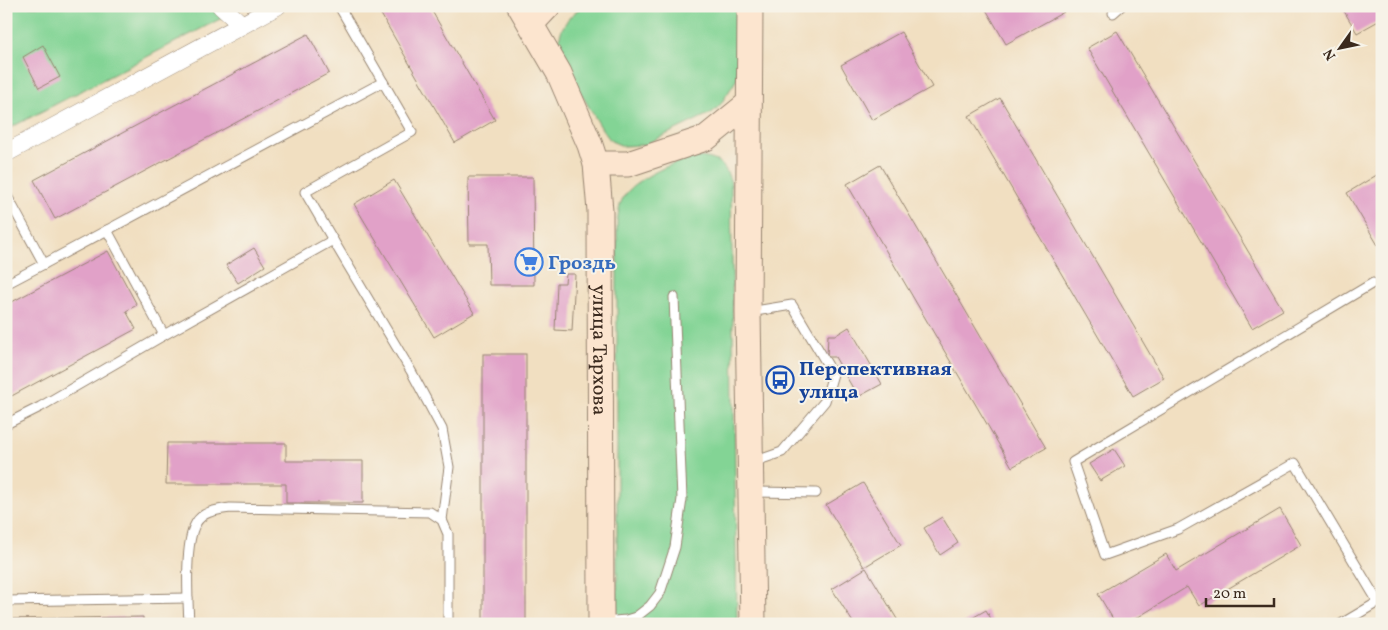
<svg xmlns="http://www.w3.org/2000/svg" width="1388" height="630" viewBox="0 0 1388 630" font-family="Vollkorn,serif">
<rect width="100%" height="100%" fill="#f7f3e8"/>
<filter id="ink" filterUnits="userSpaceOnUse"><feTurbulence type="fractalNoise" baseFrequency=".02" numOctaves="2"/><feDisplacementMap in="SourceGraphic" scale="10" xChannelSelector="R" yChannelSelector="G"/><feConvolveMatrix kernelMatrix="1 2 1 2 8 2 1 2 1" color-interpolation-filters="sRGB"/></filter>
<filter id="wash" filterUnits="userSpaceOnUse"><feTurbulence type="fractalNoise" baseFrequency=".0096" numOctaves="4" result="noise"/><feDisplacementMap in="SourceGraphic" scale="20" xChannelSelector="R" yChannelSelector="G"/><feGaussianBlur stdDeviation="1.12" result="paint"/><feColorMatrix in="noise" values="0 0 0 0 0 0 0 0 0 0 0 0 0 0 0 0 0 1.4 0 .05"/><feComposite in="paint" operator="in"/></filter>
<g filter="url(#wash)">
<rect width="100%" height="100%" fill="#f1dfc1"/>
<g fill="#83d495" stroke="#5f7f5a">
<path d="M6 6H245L6 130Z"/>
<path d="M582 6H739L737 79 720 105 713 112 644 145 623 146 611 141 602 129 560 58 559 39 562 29 568 19Z"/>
<path d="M699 157C718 159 725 163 731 183L737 624H617V221C619 212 619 203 625 195 637 178 678 159 699 157Z"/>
</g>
<g id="blocks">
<g fill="#e1a1c8">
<path d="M382 6H429L495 120 455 143 378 9Z"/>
<path d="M984 6H1061L1064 12 1006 44Z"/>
<path d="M1341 6H1382V19L1357 33Z"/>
<path d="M1117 31 1283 310 1252 328 1087 48Z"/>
<path d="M901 32 932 87 872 120 841 65Z"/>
<path d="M308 34 329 73 55 219 34 180Z"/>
<path d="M43 45 60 77 39 88 23 57Z"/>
<path d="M1000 98 1164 378 1133 396 969 116Z"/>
<path d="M880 165 1046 448 1012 467 847 184Z"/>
<path d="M1380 173 1382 176V252L1347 193Z"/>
<path d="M468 177H533L534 285H489L488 244H469Z"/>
<path d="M394 180 474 313 434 337 354 204Z"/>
<path d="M254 248 265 266 238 283 226 265Z"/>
<path d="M108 251 137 305 126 311 136 329 6 399V305Z"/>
<path d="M566 274H575L572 331 555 330 557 283H565Z"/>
<path d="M849 327 882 384 858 397 835 357H827L828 335H836Z"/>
<rect x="483" y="354" width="43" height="270"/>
<path d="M167 443H286V461H363V503H286V484H166Z"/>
<path d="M1114 449 1125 466 1100 481 1089 464Z"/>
<path d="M863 483 901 545 864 567 826 505Z"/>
<path d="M1280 509 1301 545 1199 606 1187 587 1127 624H1116L1098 594 1166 554 1176 571Z"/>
<path d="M942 517 958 543 940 555 924 528Z"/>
<path d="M866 568 900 624H854L832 589Z"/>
<path d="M986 610 994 624H962Z"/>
<path d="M143 617V624H6V619Z"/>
</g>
</g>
</g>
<g filter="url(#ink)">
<use href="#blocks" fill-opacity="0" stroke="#968470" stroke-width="1"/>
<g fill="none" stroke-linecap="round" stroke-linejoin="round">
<g stroke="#968470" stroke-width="11">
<g id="lane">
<path d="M1113 13 1121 6"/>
<path d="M6 194 44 264 6 284"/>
<path d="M333 240 305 192 412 132 339 6"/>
<path d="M44 264 383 82"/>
<path d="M749 312 792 305 833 374 825 401 782 452 753 462"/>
<path d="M164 335 333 240 411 371 442 429 449 467 442 520"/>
<path d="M6 424 40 407 164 335 107 230"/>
<path d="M754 492 816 493"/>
<path d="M6 601 188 598"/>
<path d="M603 622 626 620 636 617 650 606 660 593 675 547 682 499 674 297"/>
<path d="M189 624C188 600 184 543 196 523 203 511 217 510 230 508L430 512 442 520 448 534V624"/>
<path d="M1341 624 1378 602 1295 463 1178 529 1105 555 1073 462 1373 283"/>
</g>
</g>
<g stroke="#968470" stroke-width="19">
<g id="street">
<path d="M221 6 242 25"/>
<path d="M6 153 277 6"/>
</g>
</g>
<g stroke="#968470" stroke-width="27">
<g id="secondary">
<path id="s1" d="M520 6 559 73 590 145 596 164 600 211 601 624"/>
<path d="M750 6 748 312 753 624"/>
<path d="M531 24 548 6"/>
<path d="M596 164H628L706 138 748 104"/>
</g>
</g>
<use href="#lane" stroke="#fff" stroke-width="9"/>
<use href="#street" stroke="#fff" stroke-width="18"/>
<use href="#secondary" stroke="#fce5cf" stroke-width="25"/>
</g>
</g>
<defs>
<g id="supermarket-ring" transform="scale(1.4375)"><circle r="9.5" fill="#f7f3e8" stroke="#3f7fe0" stroke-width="1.5"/><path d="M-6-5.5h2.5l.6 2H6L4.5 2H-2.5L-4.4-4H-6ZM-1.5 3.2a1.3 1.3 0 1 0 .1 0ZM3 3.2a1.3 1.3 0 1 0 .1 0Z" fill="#3f7fe0"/></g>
<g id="bus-ring" transform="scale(1.4375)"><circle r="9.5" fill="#f7f3e8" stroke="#1a4fb4" stroke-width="1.5"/><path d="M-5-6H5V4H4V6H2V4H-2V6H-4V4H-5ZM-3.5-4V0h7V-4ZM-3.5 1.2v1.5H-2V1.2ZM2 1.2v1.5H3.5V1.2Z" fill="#1a4fb4"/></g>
</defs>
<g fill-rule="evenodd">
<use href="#supermarket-ring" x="529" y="262"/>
<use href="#bus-ring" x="780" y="380"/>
</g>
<g text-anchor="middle" stroke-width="4" stroke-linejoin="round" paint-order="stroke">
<g font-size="20" font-weight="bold" fill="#366cbe" stroke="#f7f3e8" text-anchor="start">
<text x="548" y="269">Гроздь</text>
</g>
<g font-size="20" fill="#3b2a1e" stroke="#f7f3e8">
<text dy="7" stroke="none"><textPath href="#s1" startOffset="362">улица Тархова</textPath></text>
</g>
<g font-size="20" font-weight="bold" fill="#164399" stroke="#f7f3e8" text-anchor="start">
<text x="799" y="375">Перспективная<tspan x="799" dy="23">улица</tspan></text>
</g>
</g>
<rect width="1388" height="630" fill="none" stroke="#f7f3e8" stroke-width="25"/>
<g transform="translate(1340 48) rotate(237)" stroke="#f7f3e8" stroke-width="4" paint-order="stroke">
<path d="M0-4L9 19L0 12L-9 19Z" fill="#3b2a1e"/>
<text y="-8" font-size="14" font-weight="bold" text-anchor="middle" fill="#3b2a1e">N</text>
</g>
<path d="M1206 598v8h68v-8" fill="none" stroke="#3b2a1e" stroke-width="2.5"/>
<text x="1213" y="598" font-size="15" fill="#3b2a1e" stroke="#f7f3e8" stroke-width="4" paint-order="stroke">20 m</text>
</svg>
